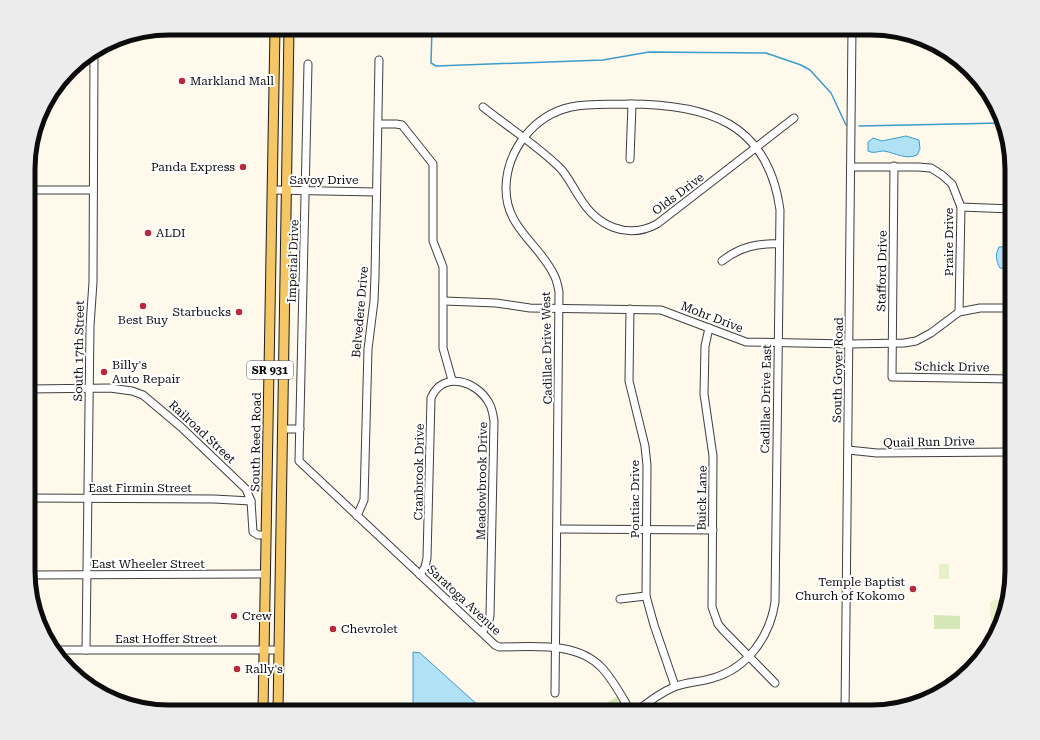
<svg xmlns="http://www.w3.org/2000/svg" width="1040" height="740" viewBox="0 0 1040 740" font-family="'Roboto Serif',serif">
<rect width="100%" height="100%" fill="#fff9eb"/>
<g fill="#d4e7b6">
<path d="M934 615 960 616V629H934Z"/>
<path d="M620 695 631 712H591Z"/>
</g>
<g fill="#e5efc8">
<rect x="939" y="564" width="10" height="15"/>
<path d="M994 600H1007L1002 622 991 621 990 603Z"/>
</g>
<g fill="#b1e1f4" stroke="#3a9cca">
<path d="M906 136 919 140 920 149 917 155C906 160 895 153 884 151 878 151 874 154 868 151V142L873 138 882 141Z"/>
<path d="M1012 246V270L1000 268C996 261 995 254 999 247Z"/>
<path d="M413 652 420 653 480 707V710L483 712H417L413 704Z"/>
</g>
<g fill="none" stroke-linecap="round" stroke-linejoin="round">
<g stroke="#3a9cca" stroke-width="1.5">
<path d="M432 28 431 63 436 66 603 60 649 52 766 53 801 65 810 70 831 93 846 125"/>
<path d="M859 126 1002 123"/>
</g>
<g stroke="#3f3f3f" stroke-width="9">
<g id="minor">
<path d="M308 64 299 461 495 645 499 647C533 647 577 641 602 668 614 681 622 697 631 712"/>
<path d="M483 107C508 127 538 146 560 168 568 176 573 188 580 198 597 226 627 240 657 224L794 118"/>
<path d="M378 124H396L402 125 433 164V241L443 267V348L452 380"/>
<path d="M630 159 632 104"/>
<path d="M894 166 892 377 1012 379"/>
<path d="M851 167H918L931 168 942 175 952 184 961 207 959 312"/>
<path d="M29 190H93"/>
<path d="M273 190 376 192"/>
<path d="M961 207 1012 209"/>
<path d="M722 261C740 247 757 243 779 244"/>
<path d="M444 301 496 303 530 308 661 310 746 342 849 344 904 343 916 341 931 333 959 312 980 308H1012"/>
<path d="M630 309 629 381 645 446 647 466 646 596 654 625 675 686"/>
<path d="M709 328 705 346 704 394 713 456 712 607 718 624 723 630 775 683"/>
<path d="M29 389 110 388 132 391 143 395 181 427 246 489 251 501 253 532 258 535H266"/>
<path d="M283 429H300"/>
<path d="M848 450 877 453 1012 452"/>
<path d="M29 498 214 499 251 501"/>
<path d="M357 516 364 500 368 349 374 301 375 276 379 60"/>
<path d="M557 529 713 530"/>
<path d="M29 575 266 574"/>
<path d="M420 575 425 567 427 558 431 398C443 370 477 381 489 403 492 408 493 414 494 421L490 616 488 624 482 632"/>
<path d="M620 599 646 596"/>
<path d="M55 650H279"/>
<path d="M86 650 90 326 93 282 94 52"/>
<path d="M555 693 559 292C558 287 557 280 554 275 539 243 505 228 506 187 507 150 534 115 571 107 590 103 609 105 628 104 707 104 768 122 780 210L775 602C770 636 748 668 713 678 701 682 686 682 674 687 660 693 648 702 636 712"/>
<path d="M845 712 852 28"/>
</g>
</g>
<g stroke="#1d1d1d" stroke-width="11">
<g id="major">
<path d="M263 712 275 28"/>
<path d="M278 712 289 28"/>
</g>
</g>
<use href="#minor" stroke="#fff" stroke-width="7"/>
<use href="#major" stroke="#f5c665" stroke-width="9"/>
</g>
<g fill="#b8283a" stroke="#fff" stroke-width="1.5">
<circle cx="182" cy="81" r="4"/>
<circle cx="243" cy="167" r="4"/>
<circle cx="148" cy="233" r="4"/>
<circle cx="143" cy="306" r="4"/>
<circle cx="239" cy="312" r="4"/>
<circle cx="104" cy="372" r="4"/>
<circle cx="913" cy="589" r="4"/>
<circle cx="234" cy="616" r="4"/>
<circle cx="333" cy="629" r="4"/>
<circle cx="237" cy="669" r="4"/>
</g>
<g text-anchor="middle" stroke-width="4" stroke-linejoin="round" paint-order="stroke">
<rect fill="#fff" stroke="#555" stroke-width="1" x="247" y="361" width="46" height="18" rx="3"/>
<g font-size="11" font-weight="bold" fill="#0c0c0c">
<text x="270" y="374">SR 931</text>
</g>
<g font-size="12" fill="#0c0c0c" stroke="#fff" text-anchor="start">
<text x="190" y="85">Markland Mall</text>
<text x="235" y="171" text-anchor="end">Panda Express</text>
<text x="156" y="237">ALDI</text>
<text x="231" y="316" text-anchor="end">Starbucks</text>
<text x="143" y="324" text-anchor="middle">Best Buy</text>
<text x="112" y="369">Billy's<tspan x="112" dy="14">Auto Repair</tspan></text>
<text x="905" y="586" text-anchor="end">Temple Baptist<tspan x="905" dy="14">Church of Kokomo</tspan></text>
<text x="242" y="620">Crew</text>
<text x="341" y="633">Chevrolet</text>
<text x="245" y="673">Rally's</text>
</g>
<g font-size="12" fill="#0c0c0c" stroke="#fff">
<text x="324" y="184">Savoy Drive</text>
<text transform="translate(678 194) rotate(-37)" y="4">Olds Drive</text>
<text transform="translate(949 242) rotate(-90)" y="4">Praire Drive</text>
<text transform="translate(293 261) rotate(-88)" y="4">Imperial Drive</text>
<text transform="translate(882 271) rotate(-89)" y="4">Stafford Drive</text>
<text transform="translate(360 312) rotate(-85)" y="4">Belvedere Drive</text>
<text transform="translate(712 317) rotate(21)" y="4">Mohr Drive</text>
<text transform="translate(547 348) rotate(-91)" y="4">Cadillac Drive West</text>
<text transform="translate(79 351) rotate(-89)" y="4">South 17th Street</text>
<text transform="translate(952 367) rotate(1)" y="4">Schick Drive</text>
<text transform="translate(838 370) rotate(-89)" y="4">South Goyer Road</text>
<text transform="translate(766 399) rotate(-89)" y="4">Cadillac Drive East</text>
<text transform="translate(202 432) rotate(43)" y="4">Railroad Street</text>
<text transform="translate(256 442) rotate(-89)" y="4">South Reed Road</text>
<text transform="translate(929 442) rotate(-1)" y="4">Quail Run Drive</text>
<text transform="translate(419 472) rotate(-89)" y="4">Cranbrook Drive</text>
<text transform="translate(482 481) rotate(-89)" y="4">Meadowbrook Drive</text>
<text x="140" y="492">East Firmin Street</text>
<text transform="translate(702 498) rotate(-89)" y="4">Buick Lane</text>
<text transform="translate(635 499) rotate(-90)" y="4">Pontiac Drive</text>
<text x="148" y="568">East Wheeler Street</text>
<text transform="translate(464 600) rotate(43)" y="4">Saratoga Avenue</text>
<text x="166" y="643">East Hoffer Street</text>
</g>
</g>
<path d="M0 0H1040V740H0ZM169 35H871A134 134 0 0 1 1005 169V571A134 134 0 0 1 871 705H169A134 134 0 0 1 35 571V169A134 134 0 0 1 169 35Z" fill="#ececec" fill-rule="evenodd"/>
<path fill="none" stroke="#0c0c0c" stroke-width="5" d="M169 35H871A134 134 0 0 1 1005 169V571A134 134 0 0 1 871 705H169A134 134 0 0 1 35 571V169A134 134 0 0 1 169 35Z"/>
</svg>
